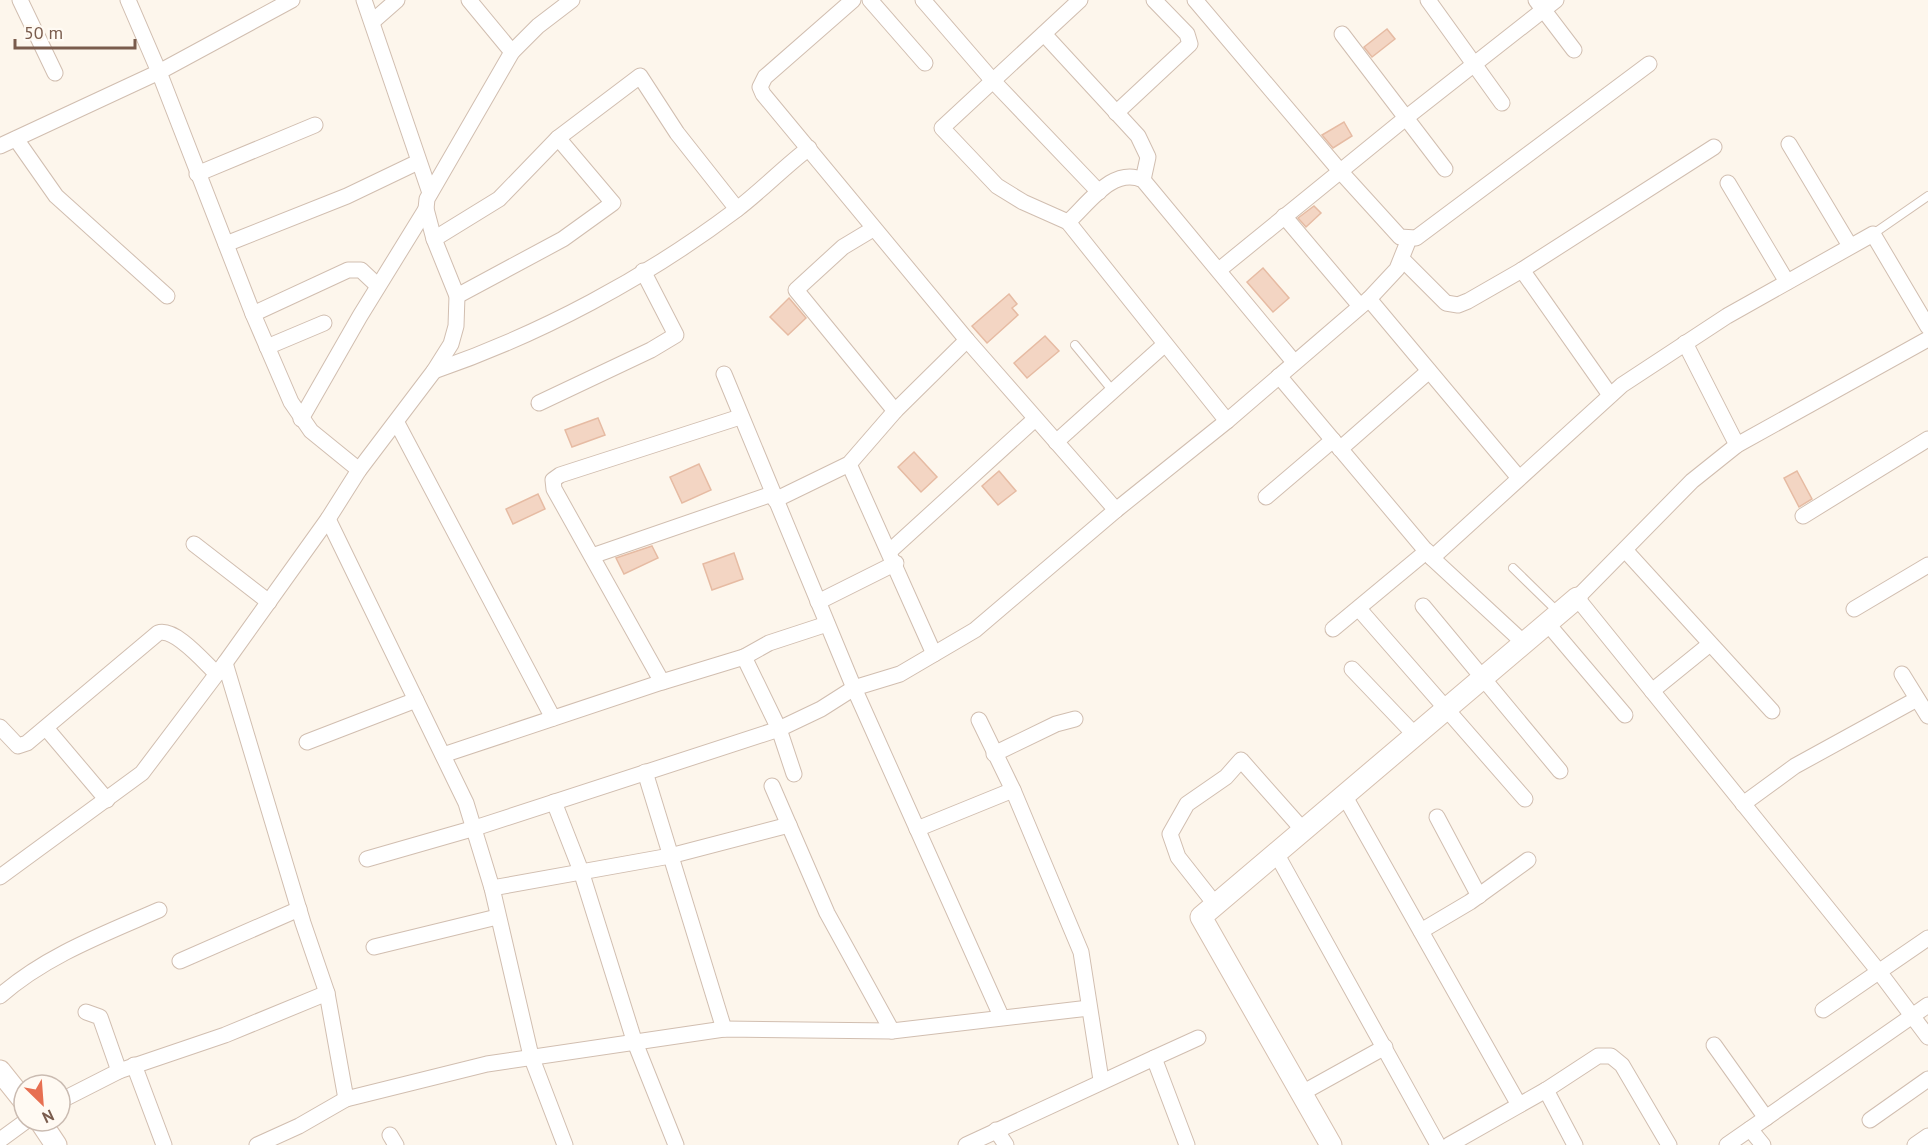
<svg xmlns="http://www.w3.org/2000/svg" width="1928" height="1145" viewBox="0 0 1928 1145" font-family="'PT Sans',sans-serif">
<rect width="100%" height="100%" fill="#fdf6ec"/>
<g fill="#f3d5c3" stroke="#e6bba3" stroke-width="1.5">
<path d="M1387 29 1395 39 1372 57 1364 47Z"/>
<path d="M1344 122 1352 136 1333 148 1322 135Z"/>
<path d="M1314 206 1321 213 1306 227 1298 218Z"/>
<path d="M1263 268 1289 298 1273 312 1247 282Z"/>
<path d="M1009 294 1017 304 1012 308 1018 315 987 343 972 326Z"/>
<path d="M789 298 806 318 788 335 770 317Z"/>
<path d="M1045 336 1059 351 1027 378 1014 363Z"/>
<path d="M598 418 605 435 572 447 565 430Z"/>
<path d="M914 452 937 477 921 492 898 467Z"/>
<path d="M699 464 711 490 682 503 670 477Z"/>
<path d="M999 471 1016 491 998 505 982 486Z"/>
<path d="M1797 471 1812 499 1799 507 1784 478Z"/>
<path d="M538 494 545 509 513 524 506 509Z"/>
<path d="M652 546 658 558 624 574 616 558Z"/>
<path d="M734 553 743 579 712 590 703 564Z"/>
</g>
<g fill="none" stroke-linecap="round" stroke-linejoin="round">
<g stroke="#d1beb0" stroke-width="10">
<g id="lane">
<path d="M1873 234 1928 196"/>
<path d="M1075 345 1113 391"/>
<path d="M1513 568 1557 611"/>
</g>
</g>
<g stroke="#d1beb0" stroke-width="17">
<g id="street">
<path d="M20 0 55 73"/>
<path d="M292 0 159 72 253 314 291 402 311 431 359 470"/>
<path d="M364 0 430 193"/>
<path d="M469 0 512 52"/>
<path d="M853 0 765 77 760 87 763 94 967 340 1116 510"/>
<path d="M870 0 925 63"/>
<path d="M923 0 993 81 1099 192"/>
<path d="M1195 0 1340 171 1400 237 1416 238 1649 64"/>
<path d="M1428 0 1502 103"/>
<path d="M1536 0 1574 50"/>
<path d="M372 22 397 0"/>
<path d="M1044 34 1138 136 1148 157 1143 180"/>
<path d="M1342 34 1445 169"/>
<path d="M1116 113 1190 44 1187 34 1154 0"/>
<path d="M16 139 56 196 167 296"/>
<path d="M1789 144 1850 246"/>
<path d="M0 146 159 72 128 0"/>
<path d="M197 174 315 125"/>
<path d="M1728 183 1787 282"/>
<path d="M1284 216 1360 306"/>
<path d="M1068 222 1023 202 997 186 942 128 1080 0"/>
<path d="M873 229 843 247 796 290 895 411"/>
<path d="M434 239 499 199 558 138 640 76 677 133 737 209"/>
<path d="M226 244 347 196 418 162"/>
<path d="M1402 259 1446 303 1458 305 1468 301 1522 270 1714 147"/>
<path d="M1219 270 1407 117 1556 0"/>
<path d="M1522 270 1610 395"/>
<path d="M457 296 563 239 613 203 558 138"/>
<path d="M1369 299 1519 478"/>
<path d="M253 314 348 270H361L378 286"/>
<path d="M1928 339 1737 445 1692 481 1577 598 1880 973 1928 1037"/>
<path d="M1685 343 1737 445"/>
<path d="M267 347 324 323"/>
<path d="M434 371C541 334 646 278 736 210 761 191 783 168 809 148"/>
<path d="M724 374 854 688 1001 1016"/>
<path d="M1279 376 1432 558 1524 643"/>
<path d="M539 403 651 350 676 335 643 271"/>
<path d="M301 419 360 316 426 209"/>
<path d="M1227 421 1068 222C1089 203 1113 166 1143 180L1294 362"/>
<path d="M397 423 553 718"/>
<path d="M1056 442 1164 345"/>
<path d="M1340 449 1429 371"/>
<path d="M849 464 934 654"/>
<path d="M1266 497 1333 440"/>
<path d="M775 500 849 464 895 411 967 340"/>
<path d="M1803 516 1928 439"/>
<path d="M328 519 466 803 492 888 531 1056 565 1145"/>
<path d="M194 544 269 602"/>
<path d="M1625 550 1772 711"/>
<path d="M890 551 1035 419"/>
<path d="M592 556 772 494"/>
<path d="M1432 558 1622 385 1727 316 1873 234 1928 327"/>
<path d="M818 602 896 563"/>
<path d="M1423 606 1560 771"/>
<path d="M1359 609 1525 799"/>
<path d="M1854 609 1928 565"/>
<path d="M1547 623 1625 715"/>
<path d="M1333 629 1427 551"/>
<path d="M744 657 769 643 827 624"/>
<path d="M225 663 303 923 327 993 346 1099 487 1064 724 1029 892 1031 1089 1008"/>
<path d="M1352 669 1415 735"/>
<path d="M1902 674 1928 716"/>
<path d="M662 682 554 489 553 480 560 475 740 417"/>
<path d="M1652 691 1710 644"/>
<path d="M979 720 1013 790 1081 952 1101 1080"/>
<path d="M0 727 18 746 27 743 158 633C175 627 204 662 217 674"/>
<path d="M46 728 107 800"/>
<path d="M307 742 416 700"/>
<path d="M994 754 1056 724 1075 719"/>
<path d="M443 755 662 682 744 657 779 729 794 774"/>
<path d="M645 772 724 1029"/>
<path d="M772 786 827 913 892 1031"/>
<path d="M1344 795 1519 1105"/>
<path d="M554 802 581 871 634 1040 676 1145"/>
<path d="M1743 804 1795 766 1917 699"/>
<path d="M1437 817 1479 896"/>
<path d="M917 829 1013 790"/>
<path d="M1276 853 1438 1145"/>
<path d="M367 859 475 828 779 729 821 709 854 688 900 674 975 630 1116 510 1227 421 1369 299 1397 269 1409 239"/>
<path d="M0 877 142 773 225 663 328 519 359 470 434 371 451 344 456 326 457 296 434 239 426 209 427 199 512 52 538 26 572 0"/>
<path d="M492 888 670 856 789 825"/>
<path d="M1215 904 1178 857 1170 834 1187 804 1226 777 1241 760 1303 830"/>
<path d="M1421 931 1470 902 1528 860"/>
<path d="M374 947 497 917"/>
<path d="M180 961 299 909"/>
<path d="M0 996C45 956 104 934 159 910"/>
<path d="M1823 1010 1928 938"/>
<path d="M86 1012 100 1017 119 1071"/>
<path d="M1714 1045 1766 1118"/>
<path d="M1154 1058 1198 1038"/>
<path d="M134 1065 164 1145"/>
<path d="M1546 1090 1575 1145"/>
<path d="M1302 1093 1385 1047"/>
<path d="M60 1101 119 1071 225 1035 327 993"/>
<path d="M1870 1120 1928 1079"/>
<path d="M1750 1129 1763 1145"/>
<path d="M996 1130 1006 1145"/>
<path d="M390 1135 396 1145"/>
<path d="M0 1140 26 1121"/>
<path d="M257 1145 299 1126 346 1099"/>
<path d="M966 1145 1154 1058 1187 1145"/>
<path d="M1449 1145 1546 1090 1598 1056H1611L1622 1065 1669 1145"/>
<path d="M1727 1145 1928 1005"/>
<path d="M1915 1145 1928 1136"/>
</g>
</g>
<g stroke="#d6c0b0" stroke-width="23">
<g id="secondary">
<path d="M0 1071 24 1101"/>
<path d="M40 1121 56 1145"/>
<path d="M1331 1145 1201 917 1577 598"/>
</g>
</g>
<use href="#lane" stroke="#fff" stroke-width="8"/>
<use href="#street" stroke="#fff" stroke-width="15"/>
<use href="#secondary" stroke="#fff" stroke-width="21"/>
</g>
<g transform="translate(42 1103) rotate(155)"><circle r="28" fill="#fffaf3" stroke="#cabbb1" stroke-width="1.5"/>
<path d="M0-4.5L10 22L0 15L-10 22Z" fill="#e76f51"/>
<text y="-9" font-size="16" font-weight="bold" text-anchor="middle" fill="#7a5c4d">N</text>
</g>
<path d="M15 39v9h120v-9" fill="none" stroke="#7a5c4d" stroke-width="3"/>
<text x="24" y="39" font-size="18" fill="#7a5c4d" stroke="#fffaf3" stroke-width="4.5" paint-order="stroke">50 m</text>
</svg>
